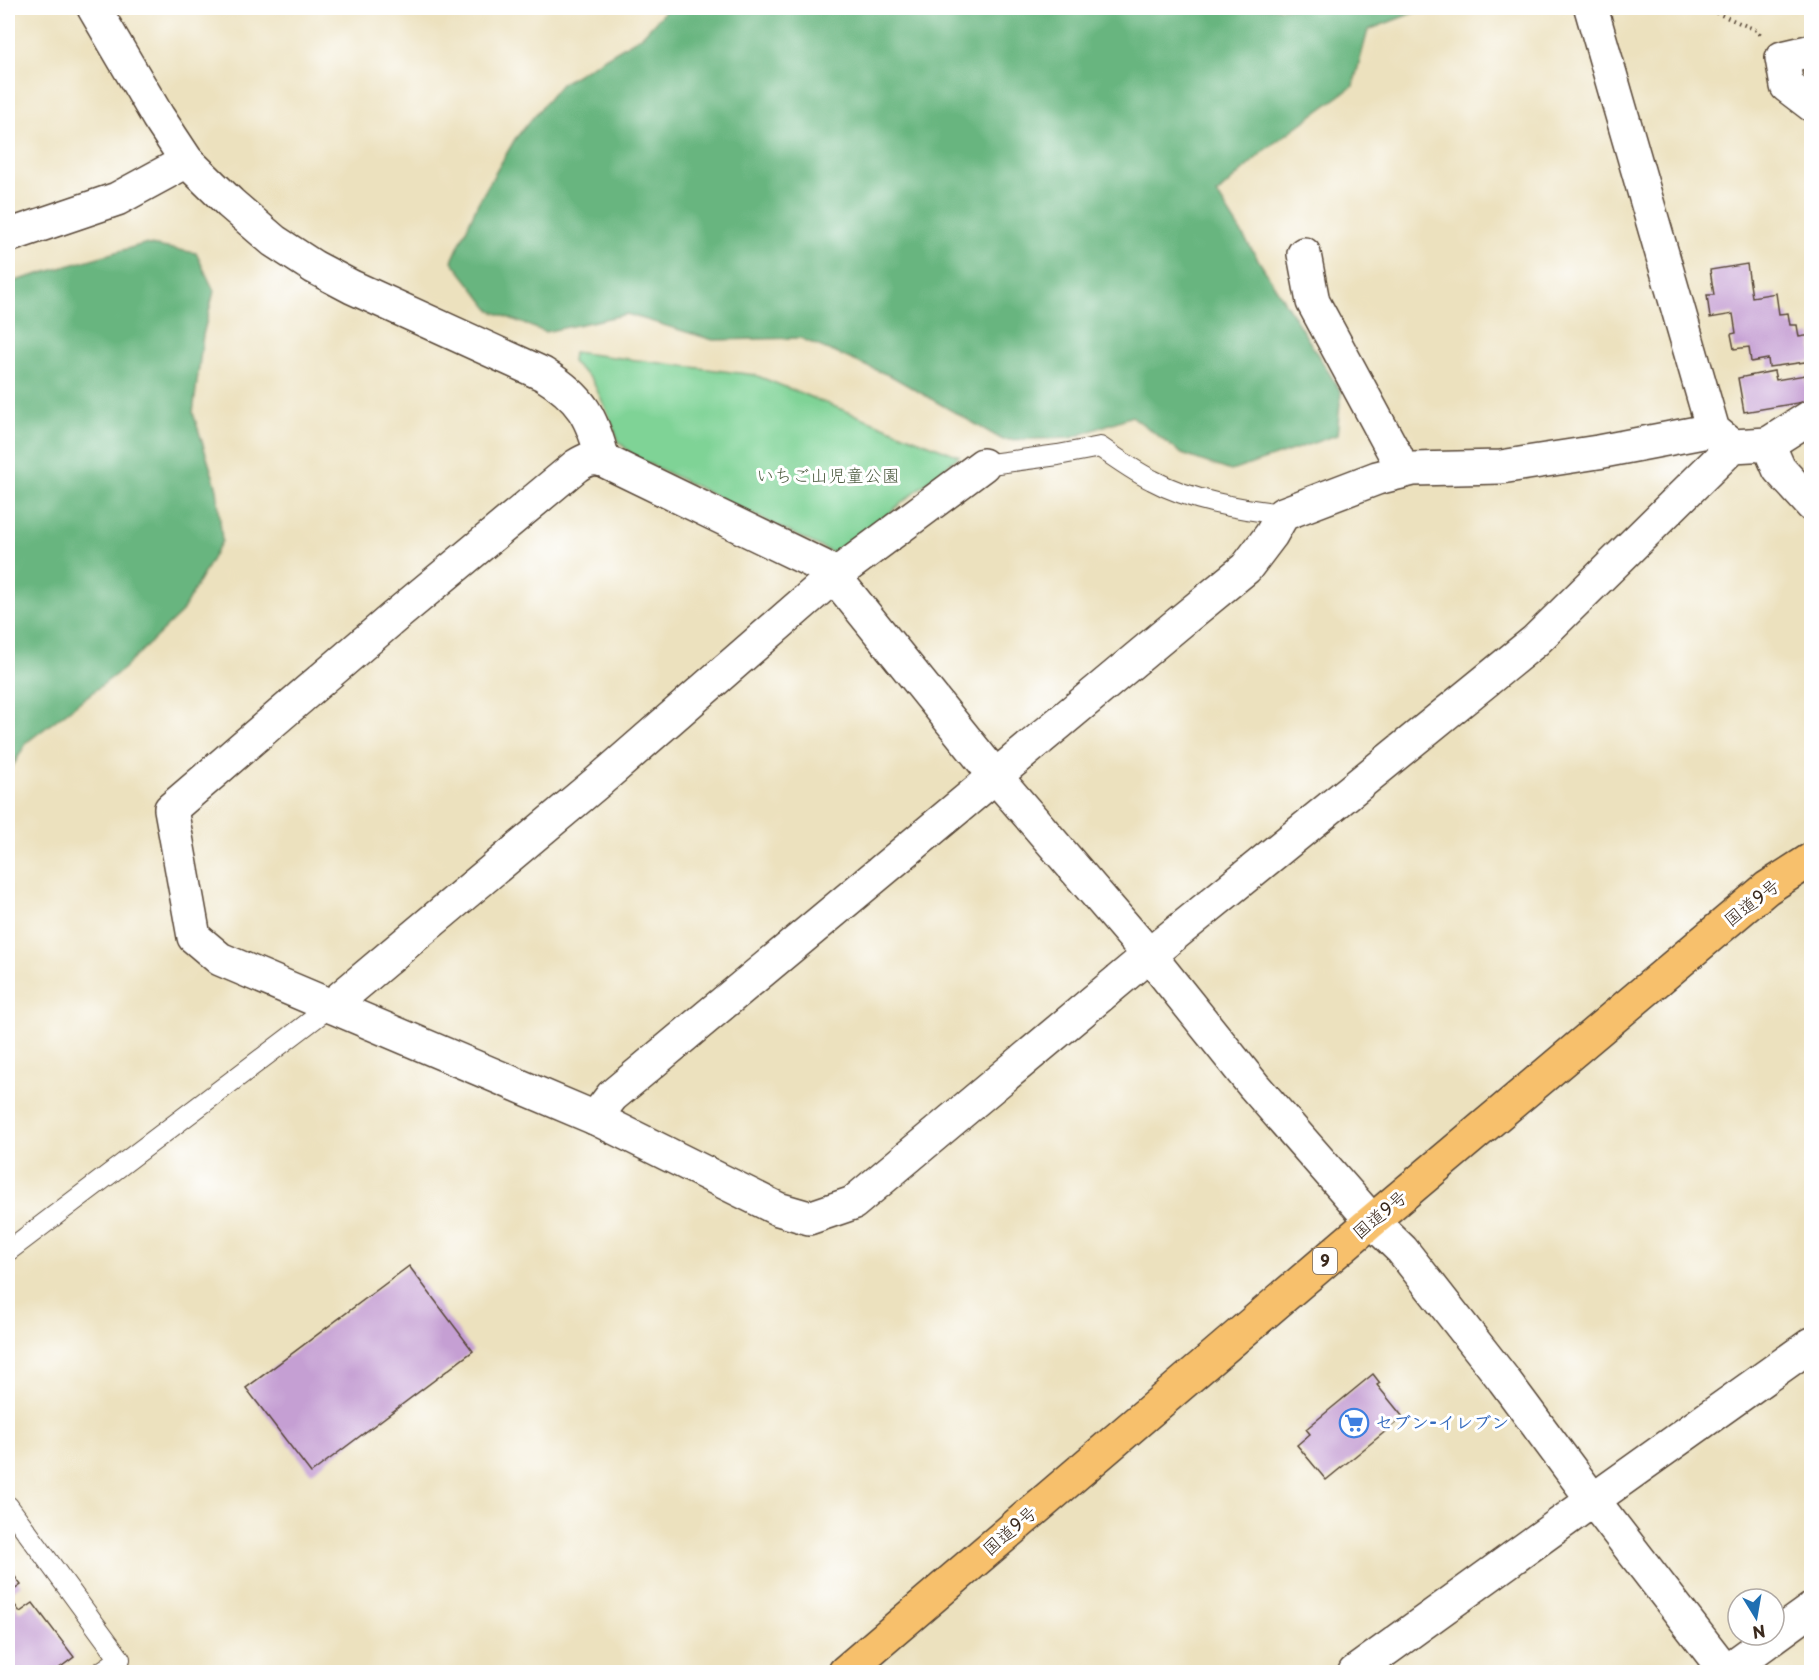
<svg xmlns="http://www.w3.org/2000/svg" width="1819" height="1680" viewBox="0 0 1819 1680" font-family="'Playpen Sans','Klee One',sans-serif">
<rect width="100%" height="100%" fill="#fff"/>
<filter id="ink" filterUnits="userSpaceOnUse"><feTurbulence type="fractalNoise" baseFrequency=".0167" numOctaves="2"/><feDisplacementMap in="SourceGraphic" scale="12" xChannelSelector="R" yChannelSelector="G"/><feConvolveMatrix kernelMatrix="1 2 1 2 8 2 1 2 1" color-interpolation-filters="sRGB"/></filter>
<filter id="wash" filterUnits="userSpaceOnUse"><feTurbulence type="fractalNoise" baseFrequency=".008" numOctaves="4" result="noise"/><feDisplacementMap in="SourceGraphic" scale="24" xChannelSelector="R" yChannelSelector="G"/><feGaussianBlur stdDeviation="1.35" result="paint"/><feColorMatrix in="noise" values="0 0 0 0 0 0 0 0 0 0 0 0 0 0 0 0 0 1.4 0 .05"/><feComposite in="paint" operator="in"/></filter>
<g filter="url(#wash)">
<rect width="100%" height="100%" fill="#ece1be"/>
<path fill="#7fd396" stroke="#5d7e5a" stroke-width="1.5" d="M573 352 755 375 959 456 844 550 833 553 635 457 619 442 606 409 592 380 572 362Z"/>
<g fill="#67b57f" stroke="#51704e" stroke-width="1.5">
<path d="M668 8H1426L1368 30 1353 86 1266 149 1217 194 1341 392 1337 435 1231 471 1182 454 1132 416 1071 438 1003 440 893 377 800 338 713 340 627 314 545 332 491 311 452 261 478 203 515 139 561 84 642 36Z"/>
<path d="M144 244 196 253 214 291 203 335 193 413 217 489 222 541 181 613 123 669 27 742 8 774V285L15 281Z"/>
</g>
<g id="blocks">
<g fill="#c59fd3">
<path d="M1747 264 1752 297 1776 293 1779 314 1788 313 1790 325H1797L1799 337 1812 335V361L1769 367 1768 359 1751 362 1749 347 1734 349 1731 334 1736 333 1733 314 1710 318 1707 295H1714L1710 270Z"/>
<path d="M1774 371 1776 380 1805 375 1809 401 1744 412 1738 378Z"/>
<path d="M409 1266 473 1351 311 1473 246 1388Z"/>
<path d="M1373 1374 1380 1383 1377 1385 1403 1417 1326 1480 1297 1445 1310 1434 1306 1429Z"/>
<path d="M8 1567 21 1585 8 1594Z"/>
<path d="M8 1596 20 1612 33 1603 74 1657 54 1672H8Z"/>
</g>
</g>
</g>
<g filter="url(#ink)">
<use href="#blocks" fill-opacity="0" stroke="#564536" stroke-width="1.5"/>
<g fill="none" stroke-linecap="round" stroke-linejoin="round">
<g stroke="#564536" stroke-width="22">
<g id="service">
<path d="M983 465 1058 455 1100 447C1117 459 1134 471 1152 480 1191 501 1239 509 1283 514"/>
<path d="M8 1251 331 1006"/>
<path d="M8 1506 120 1659 101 1672"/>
</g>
</g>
<g stroke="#564536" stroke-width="36">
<g id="minor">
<path d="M94 8 158 117 187 161 230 203 274 241 314 267 352 287 543 374C582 398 592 417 603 460"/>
<path d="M1591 8 1713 430 1729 443"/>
<path d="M1812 51 1782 58 1787 86 1812 105"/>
<path d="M8 236 117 199 187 161"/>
<path d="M1304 254 1313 302 1396 456 1399 472"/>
<path d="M1768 444 1812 416"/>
<path d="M331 1006 599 781 834 576 983 465"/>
<path d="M595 1118 612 1096 1179 623 1246 568 1271 535 1283 514 1377 478 1413 469 1501 467 1598 452 1713 430"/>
<path d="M1355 1672 1593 1500 1812 1344"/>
<path d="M1725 1672 1812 1609"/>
<path d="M1726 1672 1593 1500 1504 1380 1402 1250 1372 1221 1254 1086 1149 955 996 777 834 576 822 566 603 460C592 457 585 460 576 466L393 618 171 809 194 937 220 959 595 1118 778 1209 809 1218 853 1203 1149 955 1535 641 1733 446 1768 444 1779 469 1812 505"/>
</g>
</g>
<g stroke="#564536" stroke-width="36">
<path id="trunk" d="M845 1672 1372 1221 1767 888 1812 859"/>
</g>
<path stroke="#564536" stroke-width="4" stroke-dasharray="1.5 4.5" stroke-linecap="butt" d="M1705 8 1756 30 1761 35"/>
<use href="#service" stroke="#fff" stroke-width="20"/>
<use href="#minor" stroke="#fff" stroke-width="33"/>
<use href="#trunk" stroke="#f7c06c" stroke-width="33"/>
</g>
</g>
<defs>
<g id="supermarket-ring" transform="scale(1.5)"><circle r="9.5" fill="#fff" stroke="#3f7fe0" stroke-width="1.5"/><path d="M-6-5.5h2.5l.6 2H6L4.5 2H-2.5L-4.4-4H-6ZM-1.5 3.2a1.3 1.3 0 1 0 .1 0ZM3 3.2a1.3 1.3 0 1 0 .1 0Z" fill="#3f7fe0"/></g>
</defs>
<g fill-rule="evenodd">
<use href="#supermarket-ring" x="1354" y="1423"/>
</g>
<g text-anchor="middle" stroke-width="6" stroke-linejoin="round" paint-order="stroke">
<rect fill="#fff" stroke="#766a62" stroke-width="1.5" x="1313" y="1248" width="24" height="26" rx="4.5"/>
<g font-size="16" font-weight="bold" fill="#3b2a1e">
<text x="1325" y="1267">9</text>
</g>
<g font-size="18" fill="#4f5d42" stroke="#fff">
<text x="828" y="482">いちご山児童公園</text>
</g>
<g font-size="18" fill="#3b2a1e" stroke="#fff">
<text transform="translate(1752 903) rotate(-38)" y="6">国道9号</text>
<text transform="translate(1380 1215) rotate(-40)" y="6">国道9号</text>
<text transform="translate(1010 1531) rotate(-41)" y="6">国道9号</text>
</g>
<g font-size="18" font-weight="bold" fill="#366cbe" stroke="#fff" text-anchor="start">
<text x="1375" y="1429">セブン-イレブン</text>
</g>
</g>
<rect width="1819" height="1680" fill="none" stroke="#fff" stroke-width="30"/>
<g transform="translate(1756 1617) rotate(169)"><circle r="28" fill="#ffffff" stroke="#b1aaa5" stroke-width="1.5"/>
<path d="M0-4.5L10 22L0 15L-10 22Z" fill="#1f6fb2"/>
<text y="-9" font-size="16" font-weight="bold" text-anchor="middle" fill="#3b2a1e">N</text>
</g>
</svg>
